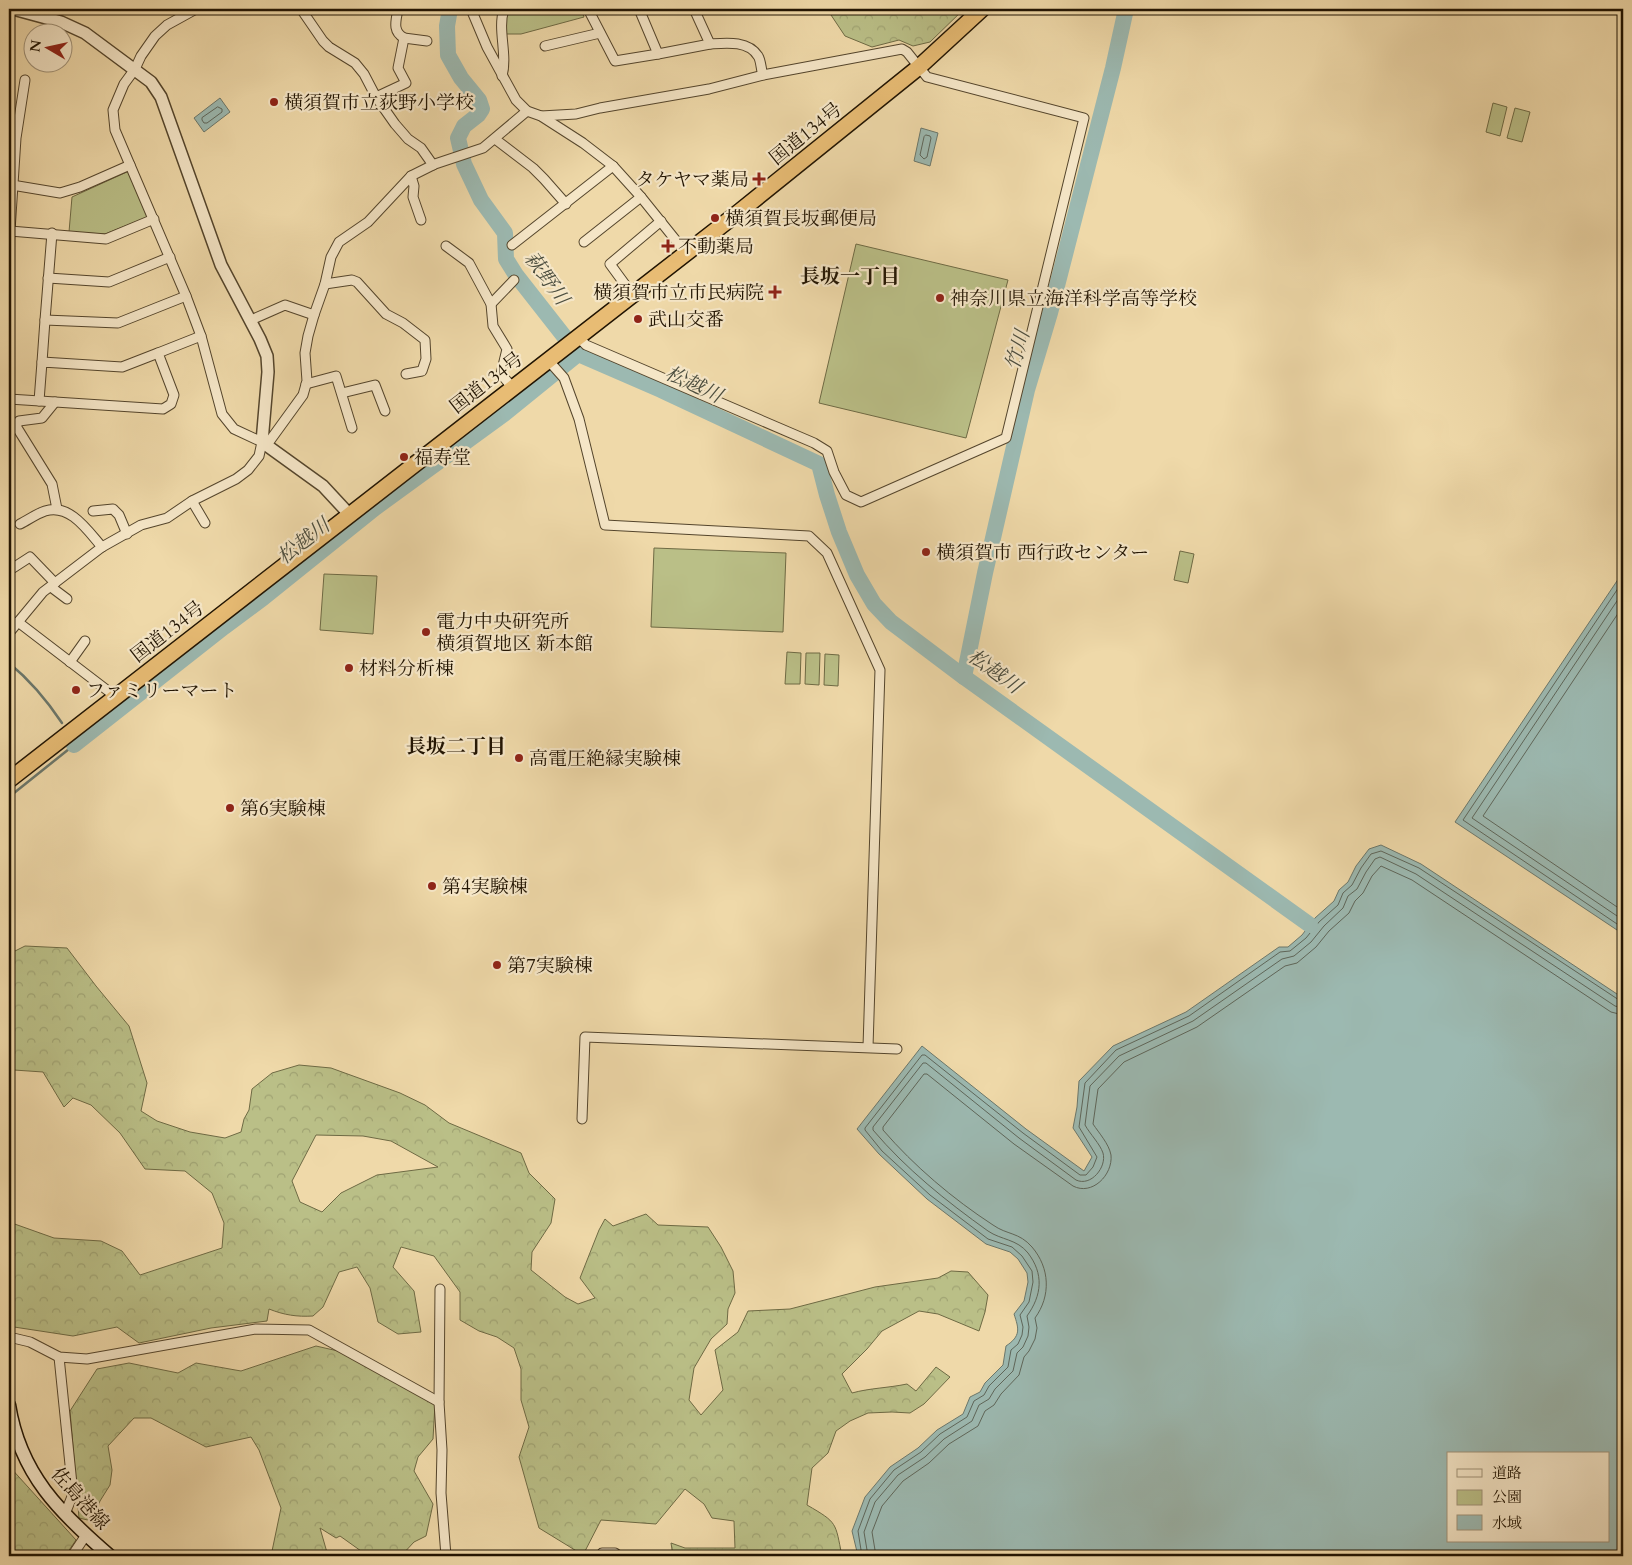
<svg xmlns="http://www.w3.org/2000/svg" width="1632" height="1565" viewBox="0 0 1632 1565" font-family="Cardo,'Noto Serif JP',serif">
<defs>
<pattern id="forest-crowns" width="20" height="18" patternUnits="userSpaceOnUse" patternTransform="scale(1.25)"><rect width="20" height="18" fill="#babf87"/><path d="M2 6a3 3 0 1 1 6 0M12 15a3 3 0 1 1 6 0" fill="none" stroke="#a0a373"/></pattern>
</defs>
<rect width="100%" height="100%" fill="#efd9a9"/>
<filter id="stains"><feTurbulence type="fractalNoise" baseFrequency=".004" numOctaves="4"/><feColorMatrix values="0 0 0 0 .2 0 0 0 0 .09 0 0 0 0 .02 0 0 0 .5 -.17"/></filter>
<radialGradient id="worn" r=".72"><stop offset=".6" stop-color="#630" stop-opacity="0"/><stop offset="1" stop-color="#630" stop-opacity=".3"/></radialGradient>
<g fill="url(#forest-crowns)" stroke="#6e6a44" fill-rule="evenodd">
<path d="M827 9H964L930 42 913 46 899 40 872 47 845 36Z"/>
<path d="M25 946 67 948 96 986 129 1026 147 1083 141 1111 157 1121 190 1132 225 1138 241 1132 244 1119 249 1110 252 1089 272 1073 299 1065 331 1068 400 1093 425 1105 449 1123 521 1153 529 1173 555 1199 551 1223 532 1252 531 1270 565 1297 578 1304 595 1298 580 1278 599 1230 605 1219 613 1226 646 1214 658 1225 708 1227 721 1247 733 1271 735 1293 728 1309 727 1324 711 1339 694 1368 689 1400 701 1415 723 1390 715 1350 738 1332 748 1311 790 1309 875 1287 938 1278 951 1271 968 1272 988 1295 985 1312 979 1331 938 1314 919 1311 882 1331 867 1349 842 1374 852 1393C870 1388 888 1388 907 1384L916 1391 936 1367 950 1377 924 1404 910 1413 892 1412 868 1413 850 1421 836 1431 828 1453 812 1468 807 1505C838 1523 835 1522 842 1556H673L671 1543 685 1548H735L734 1521 712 1518 704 1504 685 1489 656 1524 601 1520 583 1555 539 1528 519 1457 529 1427 521 1400V1369L514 1348 497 1337 479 1331 460 1320V1292L434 1256 401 1247 393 1267 414 1291 421 1332 398 1334 378 1322 370 1288 357 1267 339 1272 323 1307 313 1316C297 1317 284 1315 269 1309L267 1321 211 1328 139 1343 117 1327 73 1336 14 1327 9 1317V1222L54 1238 101 1241 122 1251 140 1275 222 1248 224 1223 212 1193 185 1171 145 1169 120 1133 91 1105 73 1098 64 1107 43 1072 14 1070 9 1072V954ZM316 1135 363 1136 391 1141 438 1167 377 1175 341 1193 322 1212 300 1202 292 1181Z"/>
<path d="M316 1346 338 1351 435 1404 433 1439 418 1457 414 1471 433 1504 426 1536 414 1542 401 1556H368L340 1536 336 1538 320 1528 328 1556H271L281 1508 259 1450 251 1437 206 1447 151 1418H134L108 1446 112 1470 110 1485 100 1501 92 1521 79 1518 70 1411 97 1369 129 1363 178 1373 196 1363 241 1371Z"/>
<path d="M9 1466 76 1540 65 1556H15L12 1535 9 1530Z"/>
</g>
<g fill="#babf87" stroke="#6e6a44">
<path d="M509 9H581L584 17 521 34H506L504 19Z"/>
<path d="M1493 103 1507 107 1500 136 1486 132Z"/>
<path d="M1515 108 1530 112 1522 142 1507 138Z"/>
<path d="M129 171 148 217 105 234 69 232 72 197Z"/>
<path d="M856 244 1008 280 966 438 819 403Z"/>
<path d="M654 548 786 553 783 632 651 627Z"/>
<path d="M1180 551 1194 554 1188 583 1174 580Z"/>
<path d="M324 574 377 576 373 634 320 630Z"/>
<path d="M787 652 801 653 800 684H785Z"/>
<path d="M806 653H820L819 685 805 684Z"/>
<path d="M825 654 839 655 838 686 824 685Z"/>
</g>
<g fill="#9cb9b1" stroke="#6b776b" fill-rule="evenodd">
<path d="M220 98 230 112 204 132 194 118Z"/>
<path d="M921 128 938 133 930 166 914 161Z"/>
<path d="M1623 572V934L1455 822Z"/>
<path d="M1381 845 1421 864 1623 998V1556H858L852 1531 865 1497 890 1467 918 1448 937 1430 963 1414 970 1397 980 1392 985 1383 1003 1365 1006 1346C1021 1336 1019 1329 1014 1314L1024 1301 1028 1282 1027 1273 1018 1259 1010 1252 986 1244 927 1199 879 1154 857 1129 922 1046 1026 1129 1084 1171 1092 1157 1073 1128 1077 1107 1079 1081 1113 1046 1186 1012 1279 947H1288L1302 935 1315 918 1334 901 1339 890 1348 882 1356 866 1369 849ZM1448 1454H1608V1541H1448Z"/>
</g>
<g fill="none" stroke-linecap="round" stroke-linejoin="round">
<g stroke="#5e665a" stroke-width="1">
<path d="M218 107 222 109V112L207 123H204L202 120V118Z"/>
<path d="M926 135 930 136 931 138 927 157 924 159 920 155 924 137Z"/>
<path d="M1623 581 1463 820 1623 928"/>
<path d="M1623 592 1472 818 1623 920"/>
<path d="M1623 606 1483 816 1623 911"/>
<path d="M862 1556 858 1531 870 1499 894 1470 921 1452 940 1434 967 1417 974 1401 984 1395 989 1386 1008 1367 1011 1350 1018 1344 1022 1335 1023 1327 1020 1315 1029 1302 1033 1282 1032 1271 1022 1256 1012 1247 988 1239 930 1195 882 1151 865 1130V1128L922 1055H925L1023 1133 1080 1175H1086L1093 1167 1097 1157 1079 1127 1085 1083 1116 1050 1189 1016 1280 952 1290 951 1306 938 1319 922 1338 905 1343 893 1352 885 1361 868 1371 854 1381 851 1419 868 1619 1000 1623 1001"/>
<path d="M868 1556 864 1532 875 1502 898 1475 925 1457 944 1439 972 1421 979 1405 989 1399 995 1389 1013 1371 1017 1353 1023 1347 1028 1336 1029 1327 1027 1316C1042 1295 1044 1274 1028 1253 1017 1239 1001 1240 988 1231 946 1201 906 1169 873 1130V1127L923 1063H926L1019 1138 1076 1180C1091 1187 1107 1167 1103 1153 1100 1144 1090 1134 1085 1125L1090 1086 1119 1056 1193 1021 1282 959 1294 956 1311 942 1324 926 1343 908 1348 896 1357 889 1366 872 1375 859 1380 857 1416 874 1615 1006 1623 1008"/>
<path d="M876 1556 872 1532 882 1506 903 1481 929 1463 949 1444 978 1426 985 1411 994 1405 1001 1394 1019 1375 1024 1357 1029 1351 1035 1339 1037 1328 1035 1318C1051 1296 1050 1268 1032 1247 1019 1232 1007 1235 993 1225 953 1199 914 1166 883 1130V1127L924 1074H927L1014 1144 1073 1186C1092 1196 1113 1175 1111 1155 1109 1144 1099 1133 1093 1124L1098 1089 1124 1062 1197 1027 1285 966 1297 963 1316 947 1329 931 1349 913 1355 901 1363 893 1372 876 1381 866 1412 880 1611 1012 1623 1015"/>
</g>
<g stroke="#6b776b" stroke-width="2.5">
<path d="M9 663C31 681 46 699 62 723"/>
<path d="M9 797 74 745 72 741"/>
</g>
<g stroke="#9cb9b1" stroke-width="16">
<path d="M450 9 447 26 448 55 461 78 479 100 482 109 478 115 464 126 458 138 464 164 481 200 505 233 506 259 516 275 578 354"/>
<path d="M964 677 985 573 1027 390 1050 313 1113 68 1126 9"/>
<path d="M74 745 224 627 263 598 375 508 504 414 578 354 661 390 819 464 827 495 839 532 857 575 874 604 891 622 964 677 1310 925"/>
</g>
<g stroke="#54452c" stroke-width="11">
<g id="minor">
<path d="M301 9 323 41 329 47 355 63 364 74 376 97 395 124 408 139 421 148 433 165"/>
<path d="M471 9 487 47 516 100 527 111 541 116 583 143 613 166 641 197 686 253"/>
<path d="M588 9 615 61 658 54"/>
<path d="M639 9 658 54 710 44"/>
<path d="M694 9 710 44C725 43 748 40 758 56 761 60 761 70 763 75"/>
<path d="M404 38 427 41"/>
<path d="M545 46 600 33"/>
<path d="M502 76C508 54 497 30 504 9"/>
<path d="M376 97 406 83 398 68 404 38C392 31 396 21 398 9"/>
<path d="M541 116 576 114 600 108 709 89 763 75 902 49 907 52 927 77 1084 118 1006 438 861 502 846 495 834 472 827 451 814 443 586 345 577 336"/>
<path d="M495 139 533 168 544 179 566 204"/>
<path d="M411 176 414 186 413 197 421 220"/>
<path d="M12 185 60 193 80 187 130 165"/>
<path d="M10 231 16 138 25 80"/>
<path d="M584 242 641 197"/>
<path d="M512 245 613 166"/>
<path d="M446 246 469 263 491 304 493 326 507 349 501 374 512 387"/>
<path d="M9 249 10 231 106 239 154 219"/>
<path d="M48 278 109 282 170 257"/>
<path d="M325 284 352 280 357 282 386 314 403 323 425 340 426 359 422 371 406 374"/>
<path d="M632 294 610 264 661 221"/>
<path d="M491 304 514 280"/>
<path d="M45 320 52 233"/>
<path d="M251 320 285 305 314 315"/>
<path d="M548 360 564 378 579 419 605 525 809 536 827 553 880 670 868 1047"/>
<path d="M42 362 45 320 118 323 186 296"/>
<path d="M306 384 336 376 352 428"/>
<path d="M342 393 375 385 385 411"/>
<path d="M9 399 163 409 171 404 174 395 158 353 201 336"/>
<path d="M39 401 42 362 122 367 158 353"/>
<path d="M55 402 42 418 19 421 16 426 52 484 57 509"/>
<path d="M266 446 303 395 307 381 305 353 308 336 314 315 325 284 331 257 339 242 368 222 411 176 435 164 483 148 527 111"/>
<path d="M192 501 205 523"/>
<path d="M93 511 113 509 119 515 127 534"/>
<path d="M20 524C28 520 36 514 45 511 70 503 88 531 102 547"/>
<path d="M13 568 30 557 55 583"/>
<path d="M51 587 67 599"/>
<path d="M18 622 116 697"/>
<path d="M9 633 43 592 102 547 141 525 167 518 192 501 236 479 248 470 259 456 262 442 234 429 222 414 201 336 186 296 115 130 113 110 124 84 135 69 141 56 155 36 167 25 196 9"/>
<path d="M70 662 85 641"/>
<path d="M582 1119 585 1037 897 1049"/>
<path d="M440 1289 439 1402 442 1450 441 1493 446 1556"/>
<path d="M9 1337 30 1342 59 1357 87 1359 256 1329 309 1330 439 1402"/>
<path d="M59 1357 73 1494 65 1514"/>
<path d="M72 1556 86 1535"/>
<path d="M600 1556 602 1553H615L619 1556"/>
</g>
</g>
<g stroke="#54452c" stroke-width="14">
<path id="tertiary" d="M13 9 61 22 85 33 151 82 161 97 221 265 260 339 267 356 268 372 262 442 323 486 349 514"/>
</g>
<g stroke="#211402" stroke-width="15">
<path id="secondary" d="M9 1405C20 1474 60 1513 110 1556"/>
</g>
<g stroke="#211402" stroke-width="18">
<path id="trunk" d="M9 780 739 212 919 67 982 9"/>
</g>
<use href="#minor" stroke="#f5e6c7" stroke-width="9"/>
<use href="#tertiary" stroke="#f5e6c7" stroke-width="11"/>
<use href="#secondary" stroke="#f5e6c7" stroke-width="12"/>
<use href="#trunk" stroke="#e8bc74" stroke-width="15"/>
</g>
<g fill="#8f2418" stroke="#f5e6c7" stroke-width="2">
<circle cx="274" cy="102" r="5"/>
<path d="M756.5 171.5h5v5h5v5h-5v5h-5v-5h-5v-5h5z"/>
<circle cx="715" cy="218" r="5"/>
<path d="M665.5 238.5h5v5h5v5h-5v5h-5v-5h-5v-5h5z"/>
<path d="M772.5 284.5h5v5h5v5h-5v5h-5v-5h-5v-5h5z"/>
<circle cx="940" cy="298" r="5"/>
<circle cx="638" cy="319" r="5"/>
<circle cx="404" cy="457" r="5"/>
<circle cx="926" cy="552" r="5"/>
<circle cx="426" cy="632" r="5"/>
<circle cx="349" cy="668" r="5"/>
<circle cx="76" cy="690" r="5"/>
<circle cx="519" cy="758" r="5"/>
<circle cx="230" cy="808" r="5"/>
<circle cx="432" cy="886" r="5"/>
<circle cx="497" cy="965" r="5"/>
</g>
<g text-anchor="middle" stroke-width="4.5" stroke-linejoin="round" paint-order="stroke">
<g font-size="19" fill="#211402" stroke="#f5e6c7" text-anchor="start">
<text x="284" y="109">横須賀市立荻野小学校</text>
<text x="749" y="186" text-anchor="end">タケヤマ薬局</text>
<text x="725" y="225">横須賀長坂郵便局</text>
<text x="678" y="253">不動薬局</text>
<text x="764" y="299" text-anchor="end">横須賀市立市民病院</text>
<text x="950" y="305">神奈川県立海洋科学高等学校</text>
<text x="648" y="326">武山交番</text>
<text x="414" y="464">福寿堂</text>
<text x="936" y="559">横須賀市 西行政センター</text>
<text x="436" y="628">電力中央研究所<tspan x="436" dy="22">横須賀地区 新本館</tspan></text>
<text x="359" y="675">材料分析棟</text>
<text x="86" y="697">ファミリーマート</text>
<text x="529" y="765">高電圧絶縁実験棟</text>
<text x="240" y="815">第6実験棟</text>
<text x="442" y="893">第4実験棟</text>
<text x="507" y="972">第7実験棟</text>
</g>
<g font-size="19" fill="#211402" stroke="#f5e6c7">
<text transform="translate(805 133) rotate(-39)" y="7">国道134号</text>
<text transform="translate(486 382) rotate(-38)" y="7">国道134号</text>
<text transform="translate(167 631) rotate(-38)" y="7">国道134号</text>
<text transform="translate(81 1498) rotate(48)" y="7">佐島港線</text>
</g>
<g font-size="20" font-weight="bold" fill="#211402" stroke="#f5e6c7">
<text x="850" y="283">長坂一丁目</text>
<text x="456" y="753">長坂二丁目</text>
</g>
<g font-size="20" font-style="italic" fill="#4c4e3f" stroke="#f5e6c7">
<text transform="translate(547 278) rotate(54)" y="7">萩野川</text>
<text transform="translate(1017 350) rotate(-74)" y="7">竹川</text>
<text transform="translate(694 384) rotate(25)" y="7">松越川</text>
<text transform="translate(303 541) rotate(-38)" y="7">松越川</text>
<text transform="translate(995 671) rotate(36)" y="7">松越川</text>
</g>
</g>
<rect width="1632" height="1565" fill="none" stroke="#efd9a9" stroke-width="30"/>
<rect x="10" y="10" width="1612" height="1545" fill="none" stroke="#211402" stroke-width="2.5"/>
<rect x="15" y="15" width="1602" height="1535" fill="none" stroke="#211402"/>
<rect x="1447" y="1452" width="162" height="90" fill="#f5e6c7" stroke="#a09278"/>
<rect x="1457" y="1469" width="25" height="8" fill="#f5e6c7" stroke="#a09278"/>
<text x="1492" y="1478" font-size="15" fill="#211402">道路</text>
<rect x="1457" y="1490" width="25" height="15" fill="#babf87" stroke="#a09278"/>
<text x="1492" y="1502" font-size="15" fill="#211402">公園</text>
<rect x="1457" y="1515" width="25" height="15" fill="#9cb9b1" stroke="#a09278"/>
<text x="1492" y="1528" font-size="15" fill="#211402">水域</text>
<g transform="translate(48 48) rotate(279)"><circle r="24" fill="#f5e6c7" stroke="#a09278"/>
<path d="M0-4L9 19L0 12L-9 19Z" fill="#8f2418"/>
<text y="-8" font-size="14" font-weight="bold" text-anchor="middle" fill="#211402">N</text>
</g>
<rect width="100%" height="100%" filter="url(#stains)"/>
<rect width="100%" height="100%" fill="url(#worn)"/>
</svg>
